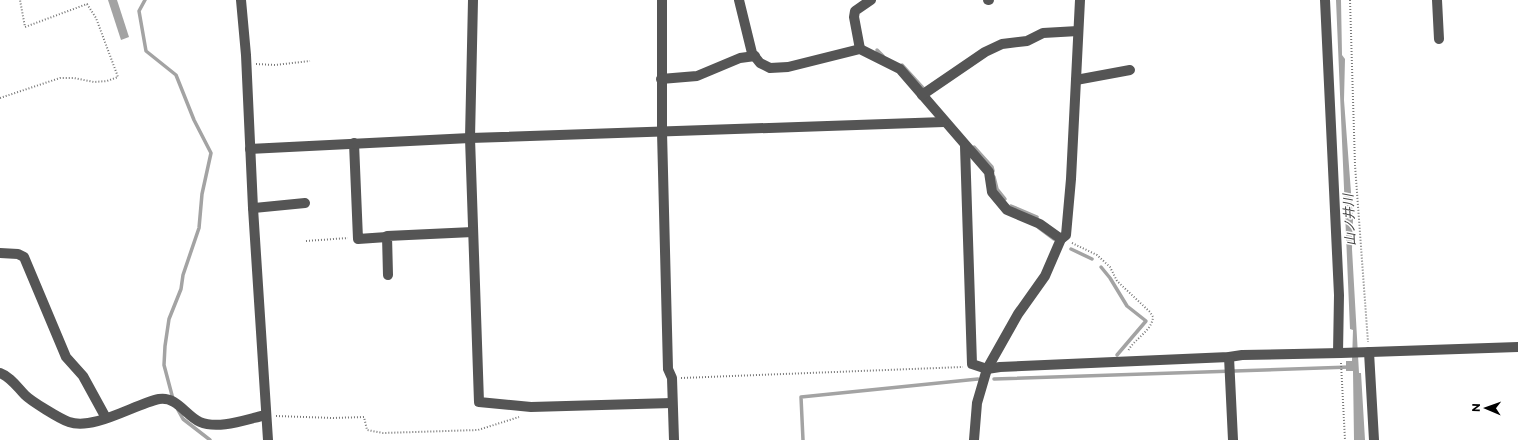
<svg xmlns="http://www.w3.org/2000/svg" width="1518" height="440" viewBox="0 0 1518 440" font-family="Montserrat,'Noto Sans JP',sans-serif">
<rect width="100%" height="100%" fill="#fff"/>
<g fill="#a3a3a3">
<path d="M108 0H117L129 37 121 40Z"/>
<path d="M1336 0H1341L1342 55 1345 59 1344 100 1353 219 1352 249 1359 373H1361L1365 440H1354L1353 371H1346V361H1352L1353 330 1350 329Z"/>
</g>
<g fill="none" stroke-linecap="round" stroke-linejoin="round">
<g stroke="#a3a3a3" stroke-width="3.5">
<path d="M145 0 139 11 146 51 176 75 194 120 211 153 202 194 199 228 183 275 181 289 169 319 165 346 164 365 173 399"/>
<path d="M877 50 883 56"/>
<path d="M902 65 923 88"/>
<path d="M974 147 992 167 993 171"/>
<path d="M994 177 997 189 1005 199"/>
<path d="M1011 206 1037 217"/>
<path d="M1038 227 1054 239"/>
<path d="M1071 249 1092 259"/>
<path d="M1101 267 1110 278 1127 306 1146 321 1117 355"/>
<path d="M994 379 1350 367"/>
<path d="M178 410 183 419 210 440"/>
<path d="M803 440 801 397 978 379"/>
</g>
<g stroke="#777" stroke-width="2" stroke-dasharray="1 2" stroke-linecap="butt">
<path d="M1350 0 1355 165 1368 342"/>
<path d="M256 64 275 65 310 61"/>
<path d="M0 98 60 78H74L94 82 107 81 118 77 96 18 87 4 25 27 20 0"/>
<path d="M306 241 348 238"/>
<path d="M1072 243 1097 255 1110 267 1117 281 1150 312 1153 317C1152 331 1134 339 1128 351"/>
<path d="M1341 363 1345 440"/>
<path d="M681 378 963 367"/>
<path d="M276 416 333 418 364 417 367 430 383 433 478 430 519 417"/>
</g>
<g stroke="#555" stroke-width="10">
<path d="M241 0 246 55 253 208 268 440"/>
<path d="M473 0 470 138 479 402 531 407 672 403"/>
<path d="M662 0V132L668 369 672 378 674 440"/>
<path d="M739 0 752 53 760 63 770 68 788 67 860 49 900 69 989 172 992 192 1007 210 1040 224 1061 239"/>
<path d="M988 0H989"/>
<path d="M1325 0 1339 295 1338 353"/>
<path d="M1437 0 1439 39"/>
<path d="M860 49 854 17 855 11 871 0"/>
<path d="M661 79 697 76 740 58 755 56"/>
<path d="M1076 80 1130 70"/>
<path d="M922 95 985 52 1002 44 1027 41 1043 33 1078 31"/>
<path d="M354 143 358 239 387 237"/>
<path d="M965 146 972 364 987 369 1000 367 1229 357 1242 355 1341 353 1518 347"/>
<path d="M250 149 470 138 944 122"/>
<path d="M253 208 305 203"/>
<path d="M0 253 18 254 24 257 66 357 83 376 106 418"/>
<path d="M388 275 387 236 473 232"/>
<path d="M1369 352 1374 440"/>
<path d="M1229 357 1233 440"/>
<path d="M0 373C11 377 17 387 25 395 31 401 60 419 69 422 93 431 135 404 159 399 177 396 186 416 200 422 219 430 247 419 266 415"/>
<path d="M974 440 977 403 987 369 1018 314 1045 276 1061 239 1066 235 1071 179 1080 0"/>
</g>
</g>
<g text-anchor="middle" stroke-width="3" stroke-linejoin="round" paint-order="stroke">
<g font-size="13" font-style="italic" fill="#444" stroke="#fff">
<text transform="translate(1349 220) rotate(-93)" y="5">山ノ井川</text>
</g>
</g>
<g transform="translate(1486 408) rotate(272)" stroke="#ffffff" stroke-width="3" paint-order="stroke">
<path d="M0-3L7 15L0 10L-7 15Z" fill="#000000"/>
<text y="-6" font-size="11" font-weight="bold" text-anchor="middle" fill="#000000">N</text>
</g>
</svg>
